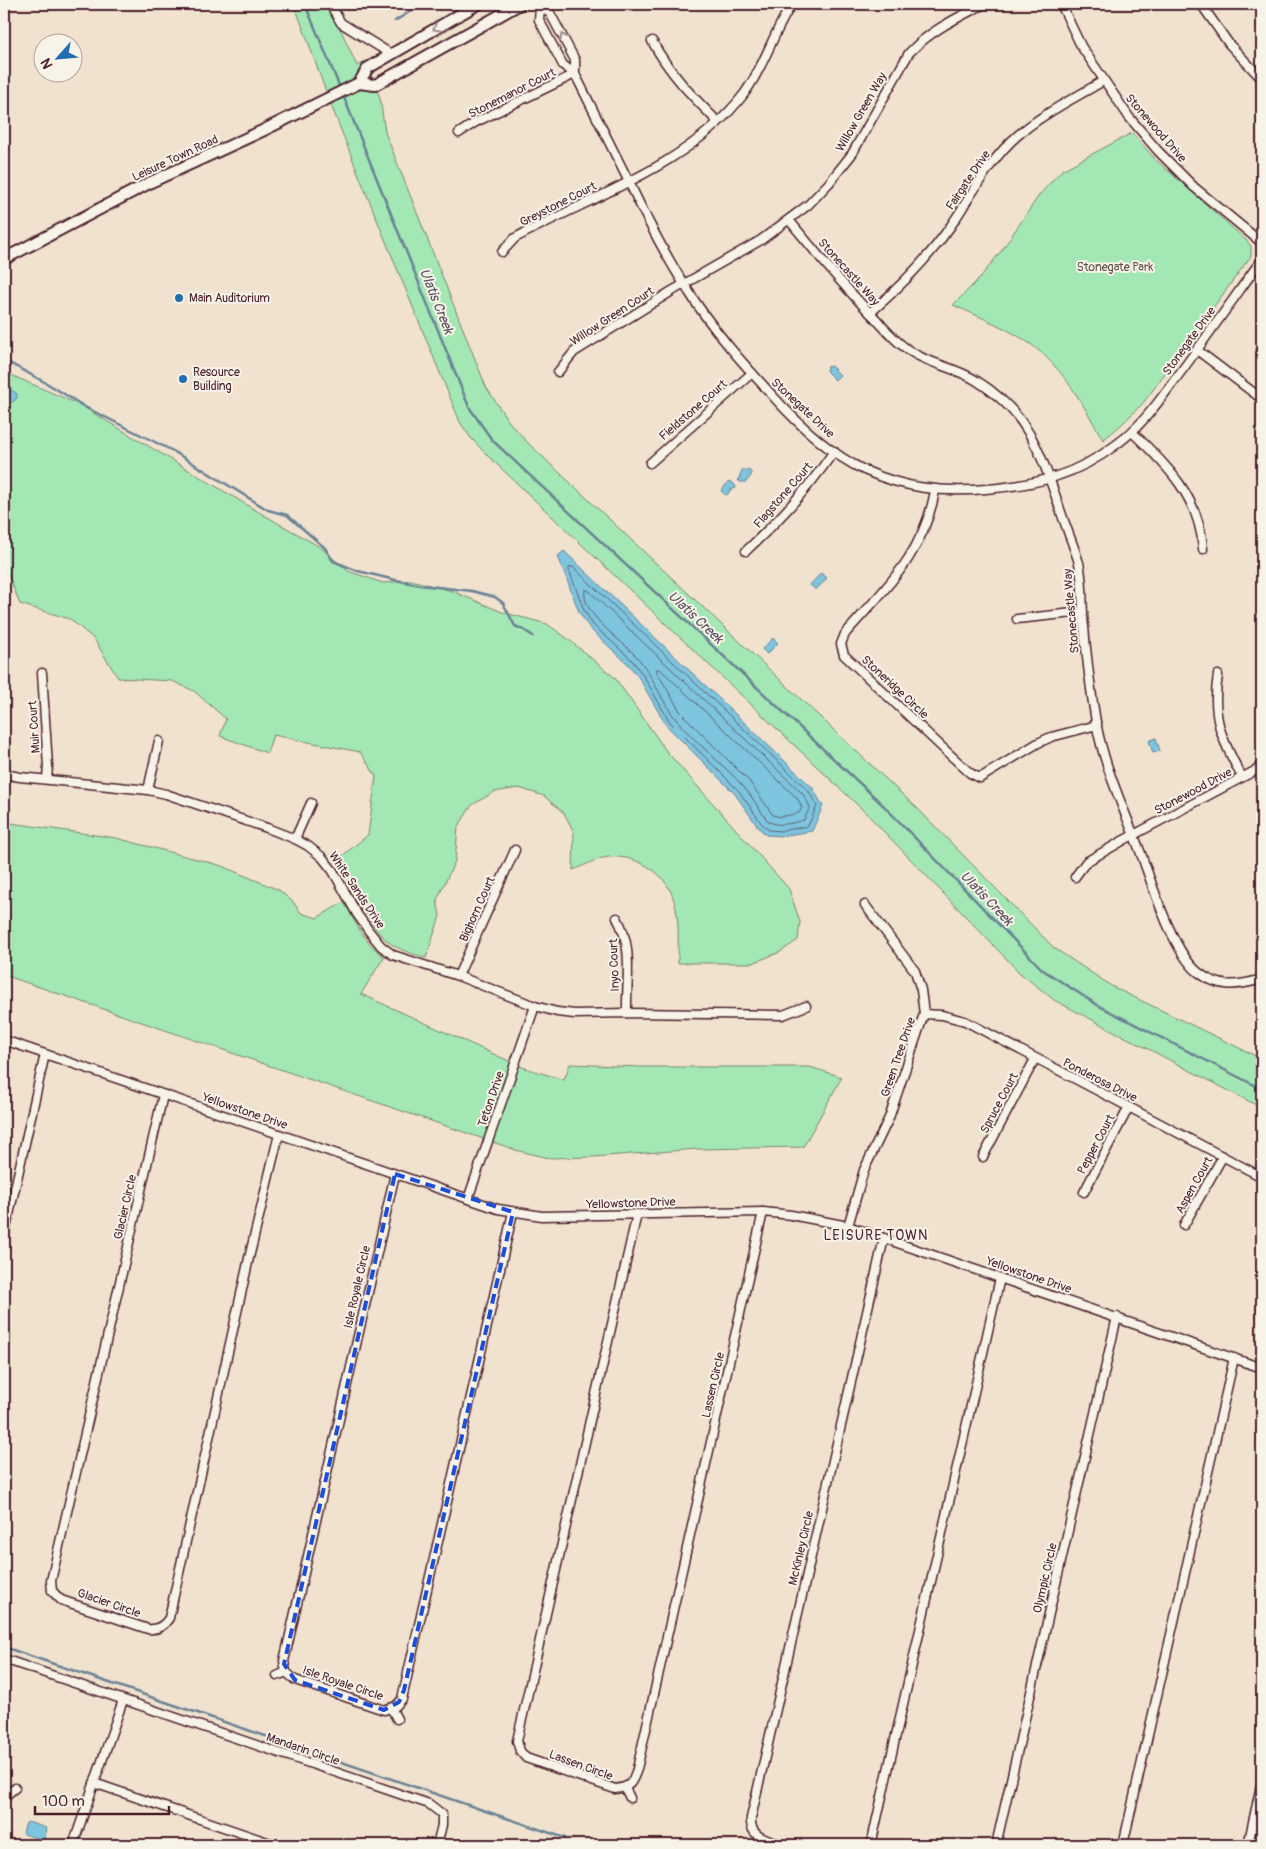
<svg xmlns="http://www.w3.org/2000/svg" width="1266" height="1849" viewBox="0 0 1266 1849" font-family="Pangolin,sans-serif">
<rect width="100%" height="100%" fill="#f0e2ce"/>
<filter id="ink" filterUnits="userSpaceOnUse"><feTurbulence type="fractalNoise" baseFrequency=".02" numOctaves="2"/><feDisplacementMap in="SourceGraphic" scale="10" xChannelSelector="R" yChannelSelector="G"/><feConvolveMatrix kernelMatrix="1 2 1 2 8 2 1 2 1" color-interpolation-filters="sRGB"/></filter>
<g filter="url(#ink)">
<g fill="#a3e8b4" stroke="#768470">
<path d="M294 4H329L357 66 366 61 380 98 385 132 486 387 509 422 528 443 919 810 1054 948 1113 987 1262 1059V1108L1054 1000 1020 973 866 813 488 456 470 437 460 422C418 318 374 215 333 110 319 75 308 39 294 4Z"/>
<path d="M1132 133 1156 160 1246 240 1251 246V256L1144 402 1120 426 1103 440C1084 406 1064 369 1032 345 1008 328 980 317 953 305L979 279 1002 250 1040 194 1062 170Z"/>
<path d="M4 372 80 405 257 511 320 547 348 571 383 583 411 580 452 591 502 612 547 624 568 639 615 678 667 752 789 889 800 922 798 940 780 952 753 963H678C678 926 683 885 645 865 634 859 622 856 609 857 597 858 584 866 573 870L574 832 564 813 544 796 519 788 494 792 472 805 458 827 455 861 437 900 440 916 426 958C414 954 401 951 390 943 368 928 353 884 336 861L368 835 376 776 360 752 273 735 267 753 220 736 226 719 194 691 172 681 118 678 94 639 70 619 20 604 4 564Z"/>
<path d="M4 822 116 838 219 865 279 890 294 903 301 913 317 918 344 902C356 924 364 941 384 957L361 994 522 1067 564 1080 570 1064 640 1067H810L842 1077 803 1147 697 1149 593 1157 549 1158 519 1151 4 975Z"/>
</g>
<g fill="#7dc4de" stroke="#698296">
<path d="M831 366 840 375 835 380 826 371 827 367Z"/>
<path d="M4 385 17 394V398L13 402 4 401Z"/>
<path d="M742 470H748L751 472V476L746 482H740L738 480Z"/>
<path d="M729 481 735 485 736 488 730 490 728 494 726 495 721 491Z"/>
<path d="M564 551 812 787 823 806 812 831 781 836 766 835 758 827 735 794 666 725 639 678 628 664 590 629 579 612 558 556Z"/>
<path d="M821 573 827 578 816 590 810 585Z"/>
<path d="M773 638 778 643 767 654 762 649Z"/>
<path d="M1156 738 1160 751 1153 753 1149 741Z"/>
<path d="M28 1822 46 1828 47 1830 44 1839 42 1840 24 1834 23 1832 26 1823Z"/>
</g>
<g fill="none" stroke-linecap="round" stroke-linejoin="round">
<g stroke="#5e6173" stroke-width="1">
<path d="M570 567H573L808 790 817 806 808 826 781 831 769 830 762 824 739 791 670 722 643 675 632 660 593 625 584 610 569 570Z"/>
<path d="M585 590H588L803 794 810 807 804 820C793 823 776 828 767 820 759 809 752 796 743 786 721 762 695 743 675 718 660 699 653 675 637 657 623 641 580 614 585 590Z"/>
<path d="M657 669H660L797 798 802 807 799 813 780 817 773 815 749 781 681 713 657 672Z"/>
</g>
<g stroke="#698296" stroke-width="2.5">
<path d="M305 4 341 90"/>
<path d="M395 21 422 4"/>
<path d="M343 95 469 407 492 440 884 806 1043 970 1099 1006 1262 1089"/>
<path d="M4 360 48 384 85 407 173 451 268 510 287 515 325 548 333 561 358 571 391 579 420 585 472 591 495 597 503 603 515 626 524 630 533 636"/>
<path d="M4 1647 565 1838"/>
</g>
<g stroke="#4a1f2b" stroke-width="11">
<g id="street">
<path d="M330 4 341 23 391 54"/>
<path d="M538 4 540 7 539 20 563 65 575 74C593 110 611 146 629 182 647 220 666 257 689 292 712 329 742 362 771 394 797 423 828 453 864 470 904 488 942 493 986 489 1036 485 1077 475 1117 444 1142 426 1159 401 1177 377 1206 338 1234 298 1262 259"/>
<path d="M1061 4 1081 46 1129 117 1158 151 1194 187 1262 243"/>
<path d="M1201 4 1229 44 1262 79"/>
<path d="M540 7 550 13 575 60V74"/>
<path d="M652 41C670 74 692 96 718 122"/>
<path d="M459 133 476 122 575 74"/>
<path d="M789 220C817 254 845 288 876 319 884 328 893 339 903 346 925 364 954 366 977 381 1027 412 1040 451 1058 503 1064 523 1073 543 1079 563 1083 580 1082 598 1083 616 1086 652 1090 687 1096 722 1104 767 1124 809 1140 851 1152 883 1172 951 1198 972 1219 989 1238 986 1262 979"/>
<path d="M502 252 515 238C592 196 689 166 744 94 765 66 773 32 792 4"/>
<path d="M870 313C900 287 927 260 950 227 970 198 990 159 1017 136 1042 114 1075 98 1103 81"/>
<path d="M1197 350 1262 399"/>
<path d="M558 372 574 352 672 291 761 240 808 205 829 183 852 154 909 53C931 30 957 18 984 4"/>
<path d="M1132 432C1167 465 1200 498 1203 549"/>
<path d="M650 463 752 373"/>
<path d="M935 491C923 556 886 587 845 634L841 644 844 655 946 751 970 773 980 778 1038 743 1051 737 1097 725"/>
<path d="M746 551C777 522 810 487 834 451"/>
<path d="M1017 619 1083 612"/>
<path d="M42 673 48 766 47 779"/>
<path d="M1218 675C1211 718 1222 740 1242 777"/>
<path d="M4 774 20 777 148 790 166 794 267 828 295 839 308 846 322 857 333 871 357 914 369 931 381 946 393 955 458 976 535 1006 557 1012 575 1014 627 1013 783 1015 806 1006"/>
<path d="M148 790 159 741"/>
<path d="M295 839 311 803"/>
<path d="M1075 877 1086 862 1124 840 1262 767"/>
<path d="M617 918C634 948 626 980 627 1013"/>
<path d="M458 976 515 850"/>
<path d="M924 1014 942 1015 965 1021 1262 1177"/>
<path d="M4 1040 498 1209 542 1216 763 1212 791 1215 848 1226 1262 1368"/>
<path d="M163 1095 51 1581 52 1591 61 1600 148 1629C157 1630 164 1626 169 1618L249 1258 279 1134"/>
<path d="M983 1157 1035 1059"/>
<path d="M395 1174 284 1661 286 1672 295 1680 384 1710 396 1706 402 1699 513 1212"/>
<path d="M1084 1192 1129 1107"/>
<path d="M468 1199 535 1006"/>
<path d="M637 1214 517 1741 520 1751 526 1758 615 1789C631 1787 632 1783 637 1769L763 1212"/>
<path d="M1184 1225 1223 1156"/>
<path d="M848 1226 864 1170 889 1118 924 1014 921 990 915 971 865 905"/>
<path d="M4 1237 45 1054"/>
<path d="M4 1659 429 1804 442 1814V1825L437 1845"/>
<path d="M277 1676 286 1672"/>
<path d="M391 1708 397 1719"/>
<path d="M94 1783 276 1845"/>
<path d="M625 1788 630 1798"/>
<path d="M4 1797 15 1788"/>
<path d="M73 1845 123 1700"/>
<path d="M783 1845C768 1840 749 1838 751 1818L884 1238"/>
<path d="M871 1845 1000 1278"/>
<path d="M996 1845 1117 1317"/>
<path d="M1123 1845 1234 1358"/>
<path d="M1248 1845 1262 1781"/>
</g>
</g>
<g stroke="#4a1f2b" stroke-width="14">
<g id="secondary">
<path d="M359 83 375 85 520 4"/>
<path d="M4 259 151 182 262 131 359 83 368 68 478 4"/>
</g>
</g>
<use href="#street" stroke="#f7f3e8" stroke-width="8"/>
<use href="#secondary" stroke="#f7f3e8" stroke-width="10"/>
</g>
<defs><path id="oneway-chevron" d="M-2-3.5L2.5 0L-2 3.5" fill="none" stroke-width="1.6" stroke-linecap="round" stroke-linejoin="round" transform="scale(1.25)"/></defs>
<g stroke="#a0898a">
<use href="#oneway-chevron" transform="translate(436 28) rotate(150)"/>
<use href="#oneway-chevron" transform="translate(563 37) rotate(-117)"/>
</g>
</g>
<path fill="none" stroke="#1d4ed8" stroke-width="4" stroke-dasharray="10 6" stroke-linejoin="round" d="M395 1174 513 1212 404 1690 399 1702 384 1710 295 1680 284 1664Z"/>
<g fill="#1f6fb2" stroke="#f7f3e8" stroke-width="2">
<circle cx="179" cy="298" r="5"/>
<circle cx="183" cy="379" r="5"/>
</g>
<g text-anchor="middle" stroke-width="4" stroke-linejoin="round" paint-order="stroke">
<g font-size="12" fill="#4a1f2b" stroke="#f7f3e8">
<text transform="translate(512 93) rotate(-27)" y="4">Stonemanor Court</text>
<text transform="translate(861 112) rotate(-60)" y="4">Willow Green Way</text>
<text transform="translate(1156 128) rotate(49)" y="4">Stonewood Drive</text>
<text transform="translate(175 158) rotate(-25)" y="4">Leisure Town Road</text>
<text transform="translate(968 180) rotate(-56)" y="4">Fairgate Drive</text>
<text transform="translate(558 204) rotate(-27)" y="4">Greystone Court</text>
<text transform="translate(849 272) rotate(48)" y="4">Stonecastle Way</text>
<text transform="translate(612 316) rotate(-33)" y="4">Willow Green Court</text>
<text transform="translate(1189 341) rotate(-54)" y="4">Stonegate Drive</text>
<text transform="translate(803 408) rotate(43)" y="4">Stonegate Drive</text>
<text transform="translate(693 410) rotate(-41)" y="4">Fieldstone Court</text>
<text transform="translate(783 495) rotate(-49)" y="4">Flagstone Court</text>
<text transform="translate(1071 611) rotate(-95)" y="4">Stonecastle Way</text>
<text transform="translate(895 687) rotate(43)" y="4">Stoneridge Circle</text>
<text transform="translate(34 727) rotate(-94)" y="4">Muir Court</text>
<text transform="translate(1193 791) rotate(-28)" y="4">Stonewood Drive</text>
<text transform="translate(357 890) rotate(56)" y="4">White Sands Drive</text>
<text transform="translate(477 909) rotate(-66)" y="4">Bighorn Court</text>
<text transform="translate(614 965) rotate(-92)" y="4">Inyo Court</text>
<text transform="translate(898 1057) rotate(-71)" y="4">Green Tree Drive</text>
<text transform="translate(1100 1080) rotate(27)" y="4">Ponderosa Drive</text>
<text transform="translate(491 1099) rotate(-71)" y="4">Teton Drive</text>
<text transform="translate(999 1103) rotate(-62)" y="4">Spruce Court</text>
<text transform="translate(245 1111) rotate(19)" y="4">Yellowstone Drive</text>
<text transform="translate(1096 1144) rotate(-62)" y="4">Pepper Court</text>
<text transform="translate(1194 1185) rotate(-61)" y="4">Aspen Court</text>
<text transform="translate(631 1203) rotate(-2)" y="4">Yellowstone Drive</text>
<text transform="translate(125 1207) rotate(-77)" y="4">Glacier Circle</text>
<text transform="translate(1029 1275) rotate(19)" y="4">Yellowstone Drive</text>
<text transform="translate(357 1287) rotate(-77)" y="4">Isle Royale Circle</text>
<text transform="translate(713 1385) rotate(-77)" y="4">Lassen Circle</text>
<text transform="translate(801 1548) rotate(-77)" y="4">McKinley Circle</text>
<text transform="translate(1045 1578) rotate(-77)" y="4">Olympic Circle</text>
<text transform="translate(109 1603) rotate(19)" y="4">Glacier Circle</text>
<text transform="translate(343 1683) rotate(19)" y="4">Isle Royale Circle</text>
<text transform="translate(303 1749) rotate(19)" y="4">Mandarin Circle</text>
<text transform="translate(581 1765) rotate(20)" y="4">Lassen Circle</text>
</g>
<g font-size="12" fill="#60514d" stroke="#f7f3e8">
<text x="1115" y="271">Stonegate Park</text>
</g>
<g font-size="12" fill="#4a1f2b" stroke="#f7f3e8" text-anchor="start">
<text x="189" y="302">Main Auditorium</text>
<text x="193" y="376">Resource<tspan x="193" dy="14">Building</tspan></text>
</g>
<g font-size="14" font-style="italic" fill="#595161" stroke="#f7f3e8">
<text transform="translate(437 301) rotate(68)" y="5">Ulatis Creek</text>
<text transform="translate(696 617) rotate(43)" y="5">Ulatis Creek</text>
<text transform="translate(987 898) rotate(46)" y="5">Ulatis Creek</text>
</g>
<g font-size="14" letter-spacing="1" fill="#4a1f2b" stroke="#f7f3e8">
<text x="876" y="1240">LEISURE TOWN</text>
</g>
</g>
<rect width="1266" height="1849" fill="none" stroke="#f7f3e8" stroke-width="20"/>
<rect x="10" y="10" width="1246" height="1829" fill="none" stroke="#4a1f2b" stroke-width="2" filter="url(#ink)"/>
<g transform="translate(58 58) rotate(243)"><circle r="24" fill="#f7f3e8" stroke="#b29e9c"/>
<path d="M0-4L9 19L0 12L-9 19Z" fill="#1f6fb2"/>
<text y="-8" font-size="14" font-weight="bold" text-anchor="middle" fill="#4a1f2b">N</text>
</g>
<path d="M35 1806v8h134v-8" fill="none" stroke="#4a1f2b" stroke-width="2.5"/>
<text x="42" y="1806" font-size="15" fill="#4a1f2b" stroke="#f7f3e8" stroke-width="4" paint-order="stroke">100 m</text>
</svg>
